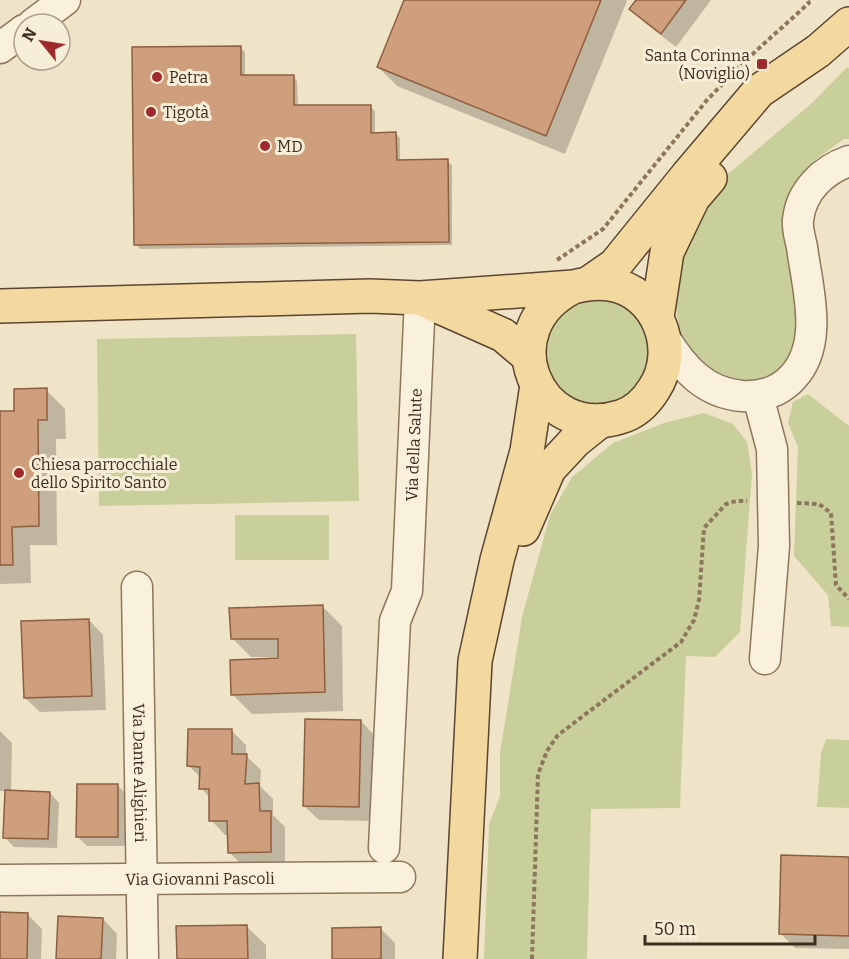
<svg xmlns="http://www.w3.org/2000/svg" width="849" height="959" viewBox="0 0 849 959" font-family="Bitter,serif">
<rect width="100%" height="100%" fill="#f0e4c8"/>
<g fill="#c9cf9b">
<path d="M847 67 849 68V139H844L815 160 794 188 797 336 790 358 777 374 756 383 708 375 680 337 675 301 680 252 722 179 812 103Z"/>
<path d="M580 295 619 298 647 325 653 362 636 395 602 411 551 393 538 336Z"/>
<path d="M356 334 359 501 99 506 97 339Z"/>
<path d="M808 394 849 426V627L831 626 828 595 794 556 798 447 788 423 793 402Z"/>
<path d="M704 413 733 424 747 442 752 474 740 632 715 657 686 656 680 808 591 809 587 959H484L489 824 500 796V753L522 617 550 515 572 477 613 443 664 423Z"/>
<rect x="235" y="515" width="94" height="45"/>
<path d="M826 739 849 740V808L817 807 821 753Z"/>
</g>
<g fill="#0003">
<path d="M406 0H626L627 1 565 154 397 86 378 67Z"/>
<path d="M638 0H711L676 47 645 23 631 9Z"/>
<path d="M240 47 245 52V77L293 76 297 81 298 107 370 106 375 111V134H396L400 138V161H447L452 165V245L140 249 136 244Z"/>
<path d="M46 390 65 409 66 439H56L57 545H30L31 583 0 584V412H16Z"/>
<path d="M323 607 342 626 343 711 252 714 233 695 280 657H251L232 638Z"/>
<path d="M89 620 103 635 106 710 40 712 25 698Z"/>
<path d="M361 721 375 736 373 821 319 820 304 806Z"/>
<path d="M0 731 12 743 11 792 50 793 59 803 57 848 14 847 4 837 7 791H0Z"/>
<path d="M232 731 246 745V756L261 770 260 786 273 799V815L285 827V866L244 867 229 852V835H225L211 820 210 798 201 788V778L189 766Z"/>
<path d="M118 786 127 795V846H87L78 837Z"/>
<path d="M849 859V949L795 948 780 933Z"/>
<path d="M0 914 28 915 42 929 41 959H0Z"/>
<path d="M103 919 117 934 116 959H58Z"/>
<path d="M247 927 266 945V959H179Z"/>
<path d="M381 929 395 943V959H334Z"/>
</g>
<g fill="#cf9f7d" stroke="#8d5f41" stroke-width="1.5">
<path d="M404 0H601L546 136 377 67Z"/>
<path d="M636 0H686L661 34 629 9Z"/>
<path d="M241 46V75H294V105H371V133L396 132 397 160 448 159 449 242 134 245 132 47Z"/>
<path d="M47 388V420H38L39 526 12 527 13 565H0V411H14V389Z"/>
<path d="M323 605 325 692 231 695 230 660 278 658V639H231L229 608Z"/>
<path d="M89 619 92 696 24 698 21 621Z"/>
<path d="M305 719 361 720 359 807 303 806Z"/>
<path d="M188 729H232V754H247L245 784 259 783 260 811H271V852L228 853 227 821H209V789H199L200 767 187 766Z"/>
<path d="M77 784H118V837H76Z"/>
<path d="M5 790 50 792 48 839 3 838Z"/>
<path d="M781 855 849 857V936L779 934Z"/>
<path d="M0 912 28 913 27 959H0Z"/>
<path d="M58 916 103 918 101 959H56Z"/>
<path d="M247 925 248 959H177L176 926Z"/>
<path d="M381 927V959H332V928Z"/>
</g>
<g fill="none" stroke-linecap="round" stroke-linejoin="round">
<g stroke="#8d765c" stroke-width="33">
<g id="minor">
<path d="M33 24 65 0"/>
<path d="M0 48 24 30"/>
<path d="M665 339C684 369 705 393 742 396 761 397 779 392 792 378 825 344 807 287 802 247 800 238 797 228 798 220 801 191 823 170 849 161"/>
<path d="M758 396 772 449 774 546 765 659"/>
<path id="s1" d="M137 587 143 959"/>
<path id="s2" d="M384 848 395 621 407 591 420 298"/>
<path id="s3" d="M0 880 400 877"/>
</g>
</g>
<g stroke="#5b4430" stroke-width="36">
<g id="major">
<path d="M589 283 615 265 687 176 759 91 818 51 849 24"/>
<path d="M424 300 503 335 529 357"/>
<path d="M0 306 370 296 420 298 573 287C585 284 597 282 609 284 658 291 680 350 654 389 646 402 634 413 620 417 537 443 489 329 573 287"/>
<path d="M657 317 667 252 693 198 710 178"/>
<path d="M523 529 549 469 575 441 600 421"/>
<path d="M460 959 475 661 497 560 527 451 537 385"/>
</g>
</g>
<g stroke="#8d765c" stroke-width="4" stroke-dasharray="4.5 3" stroke-linecap="butt">
<path d="M557 260 603 229 707 100 746 60 809 3 807 0"/>
<path d="M797 503 819 504 831 513 836 585 849 599"/>
<path d="M532 959 538 774 547 751 558 735 681 642 694 620 699 600 704 528 726 504 736 501H747"/>
</g>
<use href="#minor" stroke="#faf1dc" stroke-width="30"/>
<use href="#major" stroke="#f3d9a0" stroke-width="33"/>
</g>
<g fill="#9e2a2b" stroke="#f7eed8" stroke-width="2">
<rect x="756" y="58" width="12" height="12" rx="3"/>
<circle cx="157" cy="77" r="6"/>
<circle cx="151" cy="112" r="6"/>
<circle cx="265" cy="146" r="6"/>
<circle cx="19" cy="473" r="6"/>
</g>
<g text-anchor="middle" stroke-width="6" stroke-linejoin="round" paint-order="stroke">
<g font-size="16" fill="#3d2e20" stroke="#f7eed8" text-anchor="start">
<text x="750" y="61" text-anchor="end">Santa Corinna<tspan x="750" dy="18">(Noviglio)</tspan></text>
<text x="169" y="83">Petra</text>
<text x="163" y="118">Tigotà</text>
<text x="277" y="152">MD</text>
<text x="31" y="470">Chiesa parrocchiale<tspan x="31" dy="18">dello Spirito Santo</tspan></text>
</g>
<g font-size="16" fill="#3d2e20" stroke="#f7eed8">
<text dy="6" stroke="none"><textPath href="#s2" startOffset="406">Via della Salute</textPath></text>
<text dy="6" stroke="none"><textPath href="#s1" startOffset="186">Via Dante Alighieri</textPath></text>
<text dy="6" stroke="none"><textPath href="#s3" startOffset="200">Via Giovanni Pascoli</textPath></text>
</g>
</g>
<g transform="translate(42 42) rotate(300)"><circle r="28" fill="#f7eed8" stroke="#ada18e" stroke-width="1.5"/>
<path d="M0-4.5L10 22L0 15L-10 22Z" fill="#9e2a2b"/>
<text y="-9" font-size="16" font-weight="bold" text-anchor="middle" fill="#3d2e20">N</text>
</g>
<path d="M645 935v9h170v-9" fill="none" stroke="#3d2e20" stroke-width="3"/>
<text x="654" y="935" font-size="18" fill="#3d2e20" stroke="#f7eed8" stroke-width="4.5" paint-order="stroke">50 m</text>
</svg>
